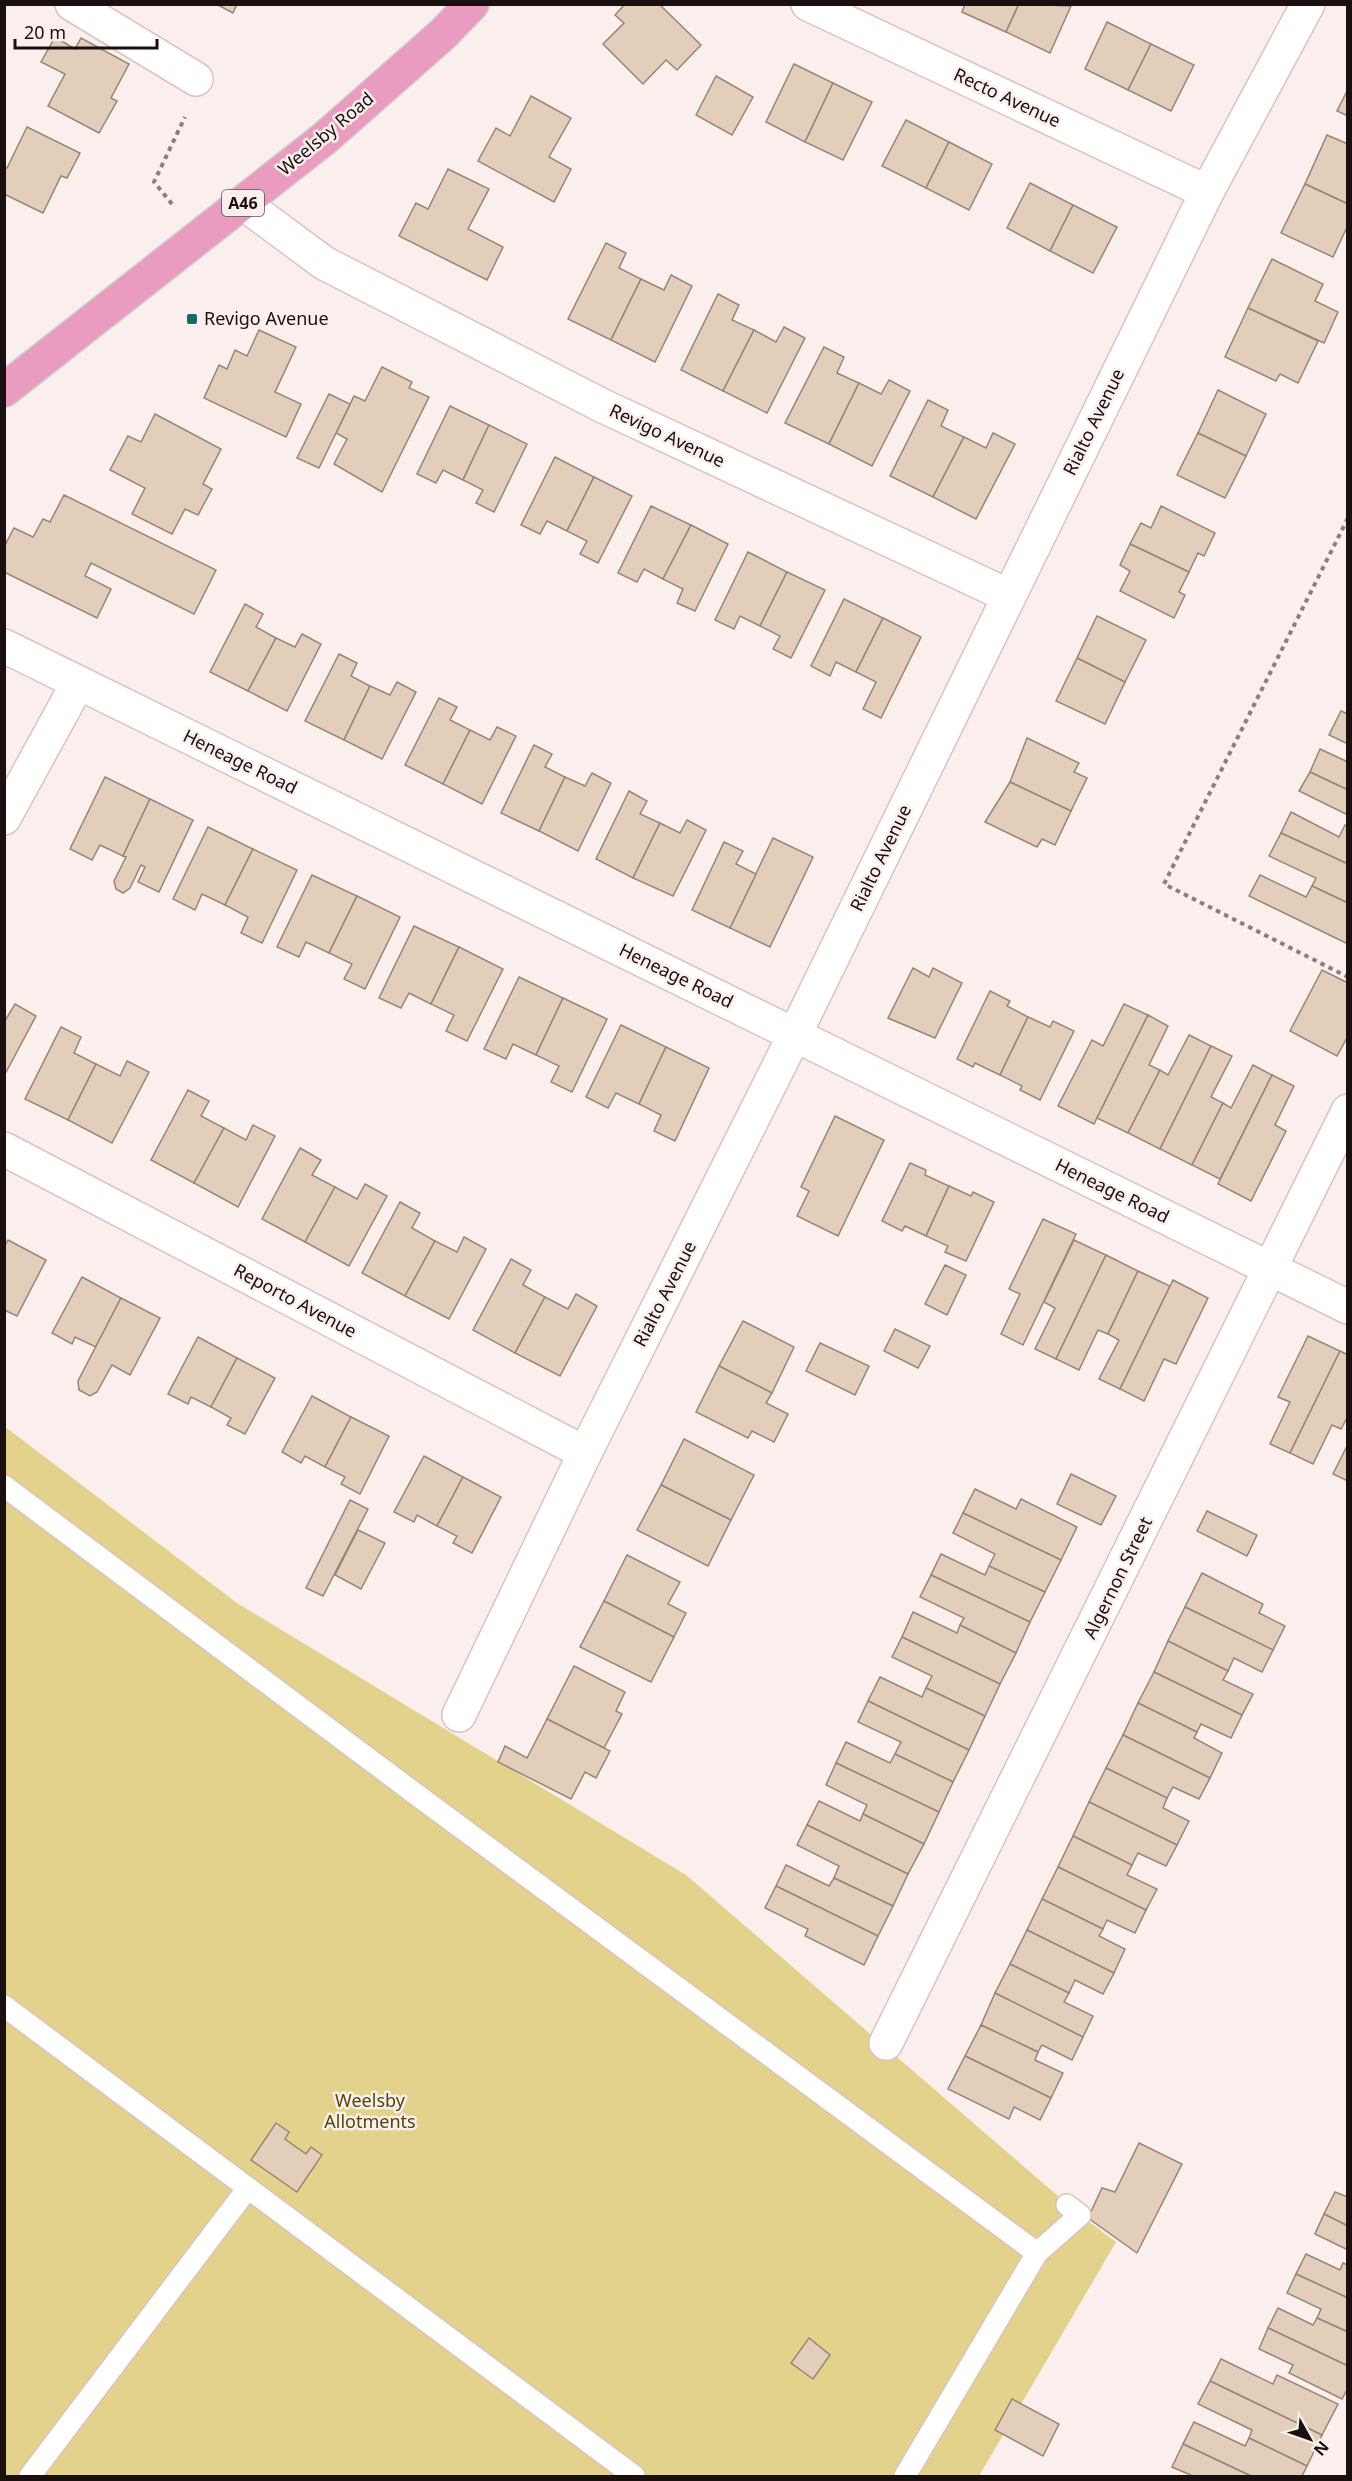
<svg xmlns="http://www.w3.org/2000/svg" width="1352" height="2481" viewBox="0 0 1352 2481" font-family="'Noto Sans',sans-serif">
<rect width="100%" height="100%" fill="#fbefed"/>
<path fill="#e2d28b" d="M4 1426 237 1603 686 1875 1080 2215 1116 2242 979 2476H5Z"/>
<g fill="#e3cebc" stroke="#998574" stroke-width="1.5">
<path d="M216 4H237L233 13Z"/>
<path d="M625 4H659L701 45 677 70 666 60 643 84 603 44 624 23 615 15Z"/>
<path d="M965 4H1019L1006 32 962 12Z"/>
<path d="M1019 4 1071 6 1050 53 1006 32Z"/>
<path d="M1107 22 1151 44 1128 90 1085 69Z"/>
<path d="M55 37 75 49 81 38 129 64 111 98 117 101 99 133 48 106 65 74 41 62Z"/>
<path d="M1151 44 1194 65 1171 111 1128 90Z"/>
<path d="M794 64 833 83 805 142 766 122Z"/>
<path d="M716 76 753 97 732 135 696 115Z"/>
<path d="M833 83 872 102 843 160 805 142Z"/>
<path d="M1348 89V116L1337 111Z"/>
<path d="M531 96 571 118 549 157 571 169 554 202 478 161 496 128 510 136Z"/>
<path d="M906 120 949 142 926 188 882 166Z"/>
<path d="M27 127 80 153 67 178 61 176 43 213 4 194V167L7 168Z"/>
<path d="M1327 135 1348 144V204L1305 184Z"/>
<path d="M949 142 992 164 969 210 926 188Z"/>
<path d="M448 169 489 189 468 229 503 247 487 280 399 236 416 203 428 209Z"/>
<path d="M1030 183 1073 205 1050 251 1007 228Z"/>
<path d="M1305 184 1348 204V225L1333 257 1281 233Z"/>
<path d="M1073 205 1117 227 1093 273 1050 251Z"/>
<path d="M606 243 626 253 619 268 641 279 611 340 568 319Z"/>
<path d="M1272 259 1323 284 1315 301 1338 312 1324 343 1248 308Z"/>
<path d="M671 275 692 286 655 362 611 340 641 279 664 290Z"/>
<path d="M718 294 739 305 732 320 754 330 723 391 681 370Z"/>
<path d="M1248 308 1318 341 1298 383 1280 374 1276 381 1225 357Z"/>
<path d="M784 327 805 338 767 413 723 391 754 330 776 342Z"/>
<path d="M259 330 296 347 275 392 301 404 286 437 204 398 219 365 227 369 235 350 247 356Z"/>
<path d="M824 347 844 357 837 373 859 383 829 444 785 423Z"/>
<path d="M382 367 412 382 409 388 429 397 382 492 334 464 347 439 336 433 354 396 365 401Z"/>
<path d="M889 380 910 391 872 466 829 444 859 383 881 394Z"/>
<path d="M1218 390 1266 414 1246 456 1198 433Z"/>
<path d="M329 394 350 404 319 468 297 458Z"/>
<path d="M928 400 948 410 941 426 964 437 933 497 890 476Z"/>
<path d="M450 406 489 425 463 480 443 470 436 483 417 474Z"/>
<path d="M155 414 221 449 203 484 212 489 198 515 185 509 172 534 132 514 145 488 110 470 128 436 141 442Z"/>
<path d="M489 425 527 444 494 512 476 503 483 490 463 480Z"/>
<path d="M993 433 1015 444 976 519 933 497 964 437 986 448Z"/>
<path d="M1198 433 1246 456 1225 498 1177 475Z"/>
<path d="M555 457 594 477 567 531 547 521 540 534 521 525Z"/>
<path d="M594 477 632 496 598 563 580 554 587 541 567 531Z"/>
<path d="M64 495 216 570 194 614 91 563 85 576 111 589 97 618 4 572V547L14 528 33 537 43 519 50 522Z"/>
<path d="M651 506 691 525 663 579 644 569 637 582 618 573Z"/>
<path d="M1161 506 1215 533 1204 556 1198 553 1189 572 1130 544 1141 523 1151 528Z"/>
<path d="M691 525 728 544 695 611 677 603 683 589 663 579Z"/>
<path d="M1130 544 1189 572 1179 592 1185 595 1174 618 1120 591 1130 571 1120 565Z"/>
<path d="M748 552 787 572 760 626 740 616 734 629 715 620Z"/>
<path d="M787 572 825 590 791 658 773 649 780 636 760 626Z"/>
<path d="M844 599 883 618 856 672 836 662 830 676 811 666Z"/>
<path d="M245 604 263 614 256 627 276 638 248 691 210 672Z"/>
<path d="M1097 616 1146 640 1125 682 1077 658Z"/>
<path d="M883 618 921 637 881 718 863 709 876 682 856 672Z"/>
<path d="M302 634 321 644 287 711 248 691 276 638 295 647Z"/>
<path d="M339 654 357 663 351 676 370 686 344 740 305 721Z"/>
<path d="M1077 658 1125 682 1105 724 1056 701Z"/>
<path d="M397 682 416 692 382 759 344 740 370 686 390 695Z"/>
<path d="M439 698 457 707 450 720 470 730 443 784 405 765Z"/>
<path d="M1341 711 1348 714V744L1329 735Z"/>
<path d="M497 727 516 736 482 804 443 784 470 730 490 740Z"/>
<path d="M1027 738 1079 763 1074 772 1087 778 1071 811 1010 782Z"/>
<path d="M534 745 552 754 545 767 565 777 539 831 501 813Z"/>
<path d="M1320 749 1348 762V790L1310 772Z"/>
<path d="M1310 772 1348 790V815L1299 791Z"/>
<path d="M592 773 611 783 578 851 539 831 565 777 585 786Z"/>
<path d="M105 777 150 799 123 856 100 845 92 860 70 849Z"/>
<path d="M1010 782 1071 811 1055 845 1042 839 1037 847 985 822Z"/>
<path d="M629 791 647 801 640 814 660 823 633 878 596 859Z"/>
<path d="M150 799 193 820 159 892 138 882 145 867 141 865 130 888 123 893 116 889 114 881 126 857 123 856Z"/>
<path d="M1291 812 1339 837 1345 825 1348 827V864L1281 833Z"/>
<path d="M687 820 706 830 673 896 633 878 660 823 680 833Z"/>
<path d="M208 827 253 849 225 905 202 894 195 910 173 899Z"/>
<path d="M1281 833 1348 864V903L1312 886 1316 878 1269 856Z"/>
<path d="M773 838 813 857 770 947 730 928Z"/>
<path d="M724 842 743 851 736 864 756 874 730 928 692 910Z"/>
<path d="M253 849 297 870 262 943 241 933 248 917 225 905Z"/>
<path d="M312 875 357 896 329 953 306 942 299 957 277 947Z"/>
<path d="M1260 875 1306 897 1312 886 1348 903V944L1249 896Z"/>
<path d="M357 896 400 917 365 989 344 979 352 964 329 953Z"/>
<path d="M414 926 459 947 431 1004 409 993 401 1008 379 998Z"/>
<path d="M459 947 503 969 467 1041 446 1031 454 1015 431 1004Z"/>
<path d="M913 968 929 977 933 968 962 983 935 1038 888 1018Z"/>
<path d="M1322 970 1348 983V1036L1337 1056 1290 1031Z"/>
<path d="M519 977 563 998 536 1055 513 1044 506 1059 484 1049Z"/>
<path d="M990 991 1010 1001 1007 1006 1028 1017 1000 1075 975 1063 973 1067 957 1059Z"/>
<path d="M563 998 607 1019 572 1092 551 1082 559 1066 536 1055Z"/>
<path d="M15 1004 36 1016 4 1076V1018L6 1019Z"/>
<path d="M1124 1004 1148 1015 1094 1124 1058 1106 1092 1040 1103 1046Z"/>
<path d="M1148 1015 1168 1026 1149 1065 1160 1070 1128 1133 1097 1118Z"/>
<path d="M1028 1017 1050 1027 1053 1021 1074 1031 1040 1100 1020 1090 1022 1086 1000 1075Z"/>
<path d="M621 1025 666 1047 639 1104 616 1093 608 1108 586 1097Z"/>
<path d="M61 1027 81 1037 74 1053 96 1064 68 1120 25 1099Z"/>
<path d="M1189 1035 1211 1046 1160 1149 1128 1133 1160 1070 1168 1075Z"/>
<path d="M1211 1046 1232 1056 1211 1097 1223 1103 1192 1165 1160 1149Z"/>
<path d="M666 1047 709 1068 675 1141 654 1131 661 1115 639 1104Z"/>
<path d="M127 1061 149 1072 112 1143 68 1120 96 1064 120 1076Z"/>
<path d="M1253 1065 1272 1075 1220 1179 1192 1165 1223 1103 1231 1108Z"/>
<path d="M1272 1075 1294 1086 1275 1125 1286 1131 1251 1201 1218 1184Z"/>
<path d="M188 1090 209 1101 201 1116 224 1128 194 1183 151 1160Z"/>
<path d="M835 1116 884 1140 838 1236 797 1216 809 1191 801 1187Z"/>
<path d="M253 1125 275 1136 238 1207 194 1183 224 1128 246 1140Z"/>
<path d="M300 1148 321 1160 312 1175 335 1187 305 1242 262 1219Z"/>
<path d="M910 1163 926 1170 925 1175 949 1186 926 1236 905 1226 902 1231 882 1221Z"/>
<path d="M365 1184 387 1196 349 1266 305 1242 335 1187 357 1199Z"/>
<path d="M949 1186 971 1196 973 1192 994 1202 966 1261 945 1252 948 1246 926 1236Z"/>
<path d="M400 1202 420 1213 412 1228 435 1241 405 1296 362 1273Z"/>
<path d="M1043 1219 1076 1234 1023 1345 1001 1334 1020 1294 1009 1289Z"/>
<path d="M464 1237 486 1249 449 1319 405 1296 435 1241 457 1252Z"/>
<path d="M8 1240 46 1260 17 1316 4 1310V1247Z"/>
<path d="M1074 1240 1106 1255 1056 1359 1035 1349 1055 1308 1044 1302Z"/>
<path d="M1106 1255 1138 1271 1108 1334 1098 1330 1079 1370 1056 1359Z"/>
<path d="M511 1259 531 1270 523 1285 545 1297 515 1353 473 1330Z"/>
<path d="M945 1265 966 1275 947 1315 925 1304Z"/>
<path d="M1138 1271 1170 1286 1120 1389 1099 1379 1119 1340 1108 1334Z"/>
<path d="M82 1277 121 1298 96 1347 75 1337 72 1344 52 1333Z"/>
<path d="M1173 1280 1208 1298 1176 1364 1164 1359 1144 1401 1120 1389Z"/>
<path d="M576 1294 597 1306 560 1376 515 1353 545 1297 568 1309Z"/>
<path d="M121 1298 160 1318 130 1375 112 1365 97 1392 90 1396 79 1390 78 1381Z"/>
<path d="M743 1321 794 1347 772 1393 719 1366Z"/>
<path d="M895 1329 930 1346 918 1368 884 1351Z"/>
<path d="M1308 1336 1340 1351 1290 1453 1270 1444 1290 1402 1278 1397Z"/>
<path d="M198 1337 237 1358 211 1407 191 1397 188 1404 168 1394Z"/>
<path d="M820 1343 869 1366 855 1395 806 1371Z"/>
<path d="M1340 1351 1348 1355V1416L1341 1429 1332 1425 1313 1464 1290 1453Z"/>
<path d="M237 1358 275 1378 245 1434 227 1425 231 1418 211 1407Z"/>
<path d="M719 1366 772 1393 766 1403 788 1414 774 1442 752 1431 748 1438 696 1412Z"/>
<path d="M312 1396 351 1417 325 1467 305 1456 301 1463 282 1452Z"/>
<path d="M351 1417 389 1436 360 1494 341 1484 345 1477 325 1467Z"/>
<path d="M684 1439 754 1475 731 1520 661 1485Z"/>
<path d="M1348 1444V1481L1333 1474Z"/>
<path d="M424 1456 463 1477 437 1526 417 1515 414 1522 394 1512Z"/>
<path d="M1071 1474 1116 1496 1101 1525 1057 1504Z"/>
<path d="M463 1477 501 1497 472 1553 453 1543 457 1536 437 1526Z"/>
<path d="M661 1485 731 1520 708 1566 637 1530Z"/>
<path d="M975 1489 1016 1509 1021 1499 1077 1527 1061 1560 963 1513Z"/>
<path d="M350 1500 368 1509 323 1596 306 1588Z"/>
<path d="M1207 1511 1257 1535 1247 1556 1197 1531Z"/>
<path d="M963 1513 1061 1560 1045 1592 989 1566 995 1554 953 1533Z"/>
<path d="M358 1530 385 1543 361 1589 335 1575Z"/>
<path d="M941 1554 985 1575 989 1566 1045 1592 1030 1622 931 1575Z"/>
<path d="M627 1555 680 1582 668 1604 686 1613 674 1637 604 1601Z"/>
<path d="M1202 1573 1263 1604 1259 1613 1285 1626 1273 1650 1185 1607Z"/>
<path d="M931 1575 1030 1622 1016 1653 960 1625 964 1618 920 1597Z"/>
<path d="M604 1601 674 1637 651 1682 580 1647Z"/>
<path d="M1185 1607 1273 1650 1262 1672 1234 1658 1228 1671 1168 1641Z"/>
<path d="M913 1612 957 1633 960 1625 1016 1653 1000 1684 902 1637Z"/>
<path d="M902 1637 1000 1684 985 1716 926 1688 932 1676 892 1657Z"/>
<path d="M1168 1641 1228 1671 1223 1680 1253 1694 1242 1715 1154 1672Z"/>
<path d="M574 1666 625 1692 616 1711 622 1714 604 1748 547 1719Z"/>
<path d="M1154 1672 1242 1715 1231 1738 1201 1724 1197 1732 1138 1703Z"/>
<path d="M880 1677 922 1697 926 1688 985 1716 969 1750 868 1701Z"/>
<path d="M868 1701 969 1750 953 1782 895 1754 901 1742 858 1722Z"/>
<path d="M1138 1703 1197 1732 1194 1738 1222 1753 1210 1778 1123 1735Z"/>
<path d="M547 1719 610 1751 596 1778 585 1772 571 1799 498 1762 505 1746 527 1758Z"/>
<path d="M1123 1735 1210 1778 1199 1799 1173 1787 1167 1798 1106 1768Z"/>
<path d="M846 1742 890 1763 895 1754 953 1782 939 1812 836 1763Z"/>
<path d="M836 1763 939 1812 924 1844 863 1814 867 1805 826 1785Z"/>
<path d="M1106 1768 1167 1798 1163 1808 1189 1821 1177 1845 1089 1802Z"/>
<path d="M819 1801 860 1821 863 1814 924 1844 908 1874 807 1825Z"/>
<path d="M1089 1802 1177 1845 1166 1866 1138 1853 1132 1865 1073 1836Z"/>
<path d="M807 1825 908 1874 893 1906 834 1878 839 1866 797 1845Z"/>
<path d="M1073 1836 1132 1865 1127 1875 1157 1889 1146 1910 1058 1867Z"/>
<path d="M786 1865 829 1886 834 1878 893 1906 878 1936 776 1886Z"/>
<path d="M1058 1867 1146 1910 1135 1933 1107 1920 1103 1929 1042 1899Z"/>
<path d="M776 1886 878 1936 864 1965 805 1936 808 1929 765 1908Z"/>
<path d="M1042 1899 1103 1929 1099 1936 1125 1949 1114 1973 1027 1930Z"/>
<path d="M1027 1930 1114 1973 1103 1994 1075 1980 1069 1993 1010 1964Z"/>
<path d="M1010 1964 1069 1993 1064 2002 1093 2016 1083 2037 995 1993Z"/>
<path d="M995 1993 1083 2037 1072 2060 1042 2045 1038 2052 981 2025Z"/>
<path d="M981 2025 1038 2052 1035 2060 1063 2073 1051 2098 965 2056Z"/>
<path d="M965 2056 1051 2098 1040 2120 1014 2107 1009 2119 948 2089Z"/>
<path d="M276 2123 289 2132 285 2139 306 2154 311 2147 322 2155 297 2192 251 2160Z"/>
<path d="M1139 2143 1182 2164 1137 2253 1088 2218 1102 2188 1115 2192Z"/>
<path d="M1335 2192 1348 2197V2226L1324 2214Z"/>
<path d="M1324 2214 1348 2226V2250L1315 2234Z"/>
<path d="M1306 2254 1340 2270 1343 2263 1348 2265V2298L1296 2274Z"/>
<path d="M1296 2274 1348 2298V2332L1317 2318 1321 2309 1287 2293Z"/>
<path d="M1278 2308 1313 2325 1317 2318 1348 2332V2366L1268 2328Z"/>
<path d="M1268 2328 1348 2366V2388L1342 2399 1289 2373 1293 2365 1259 2349Z"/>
<path d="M809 2338 830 2355 813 2379 791 2363Z"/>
<path d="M1221 2359 1273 2384 1277 2375 1338 2404 1322 2435 1210 2381Z"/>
<path d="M1210 2381 1322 2435 1307 2466 1249 2438 1252 2430 1198 2404Z"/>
<path d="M1012 2399 1059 2424 1043 2456 995 2430Z"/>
<path d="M1194 2422 1245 2446 1249 2438 1307 2466 1302 2476H1251L1183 2444Z"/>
<path d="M1183 2444 1251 2476H1193L1172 2467Z"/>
</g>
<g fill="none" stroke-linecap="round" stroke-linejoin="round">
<g stroke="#dfc1bd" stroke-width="24">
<g id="service">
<path d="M4 1486 425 1801 1037 2253"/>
<path d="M4 2006 634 2476"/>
<path d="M30 2476 248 2188"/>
<path d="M905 2476 1037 2253 1080 2215 1067 2205"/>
</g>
</g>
<g stroke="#dfc1bd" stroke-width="36">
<g id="minor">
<path d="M72 4 196 79"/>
<path d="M808 4 1207 192"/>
<path d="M243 203 324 263 603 406 1009 596"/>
<path d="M4 646 1348 1307"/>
<path d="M4 818 78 683"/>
<path d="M4 1149 585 1453"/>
<path d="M459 1715 585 1453 795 1034 1207 192 1308 4"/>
<path d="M886 2043 1348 1111"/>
</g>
</g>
<g stroke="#d1cfcf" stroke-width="36">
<path id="primary" d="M4 390 325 138 443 34 472 4"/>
</g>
<g stroke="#8a7f7e" stroke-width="4" stroke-dasharray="4.5 4.5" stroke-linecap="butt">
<path d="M172 204 154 182 185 117"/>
<path d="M1348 518 1164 884 1348 977"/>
</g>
<use href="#service" stroke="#fff" stroke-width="21"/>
<use href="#minor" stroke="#fff" stroke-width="33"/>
<use href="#primary" stroke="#ea9bc0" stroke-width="33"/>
</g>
<rect fill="#1b696d" stroke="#fbefed" stroke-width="2" x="186" y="313" width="12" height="12" rx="3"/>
<g text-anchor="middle" stroke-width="5" stroke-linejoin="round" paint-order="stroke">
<rect fill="#fbefed" stroke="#5e5352" stroke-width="1.5" x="222" y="190" width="42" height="26" rx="4.5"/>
<g font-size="16" font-weight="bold" fill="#1a100f">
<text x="243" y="209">A46</text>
</g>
<g font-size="18" fill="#1a100f" stroke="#fbefed">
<text transform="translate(1007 98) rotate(25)" y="6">Recto Avenue</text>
<text transform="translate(326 134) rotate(-40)" y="6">Weelsby Road</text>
<text transform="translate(1094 422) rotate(-64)" y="6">Rialto Avenue</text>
<text transform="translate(667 436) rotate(25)" y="6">Revigo Avenue</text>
<text transform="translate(240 762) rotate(26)" y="6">Heneage Road</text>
<text transform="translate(881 858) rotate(-64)" y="6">Rialto Avenue</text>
<text transform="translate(676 976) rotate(26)" y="6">Heneage Road</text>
<text transform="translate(1112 1191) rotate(26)" y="6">Heneage Road</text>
<text transform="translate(665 1294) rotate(-63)" y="6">Rialto Avenue</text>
<text transform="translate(295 1301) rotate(28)" y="6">Reporto Avenue</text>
<text transform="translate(1118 1578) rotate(-64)" y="6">Algernon Street</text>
</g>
<g font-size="18" fill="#1a100f" stroke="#fbefed" text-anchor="start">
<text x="204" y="325">Revigo Avenue</text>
</g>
<g font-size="18" fill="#514507" stroke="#fbefed">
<text x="370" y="2107">Weelsby<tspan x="370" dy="21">Allotments</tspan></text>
</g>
</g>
<rect width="1352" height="2481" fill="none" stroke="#1a100f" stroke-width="12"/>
<g transform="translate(1310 2439) rotate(130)" stroke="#fbefed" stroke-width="4.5" paint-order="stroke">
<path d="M0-4.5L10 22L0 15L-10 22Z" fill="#1a100f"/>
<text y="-9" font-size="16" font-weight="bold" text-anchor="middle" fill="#1a100f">N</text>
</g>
<path d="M15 39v9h142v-9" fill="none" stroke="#1a100f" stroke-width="3"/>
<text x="24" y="39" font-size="18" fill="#1a100f" stroke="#fbefed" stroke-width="4.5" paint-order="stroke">20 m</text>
</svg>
